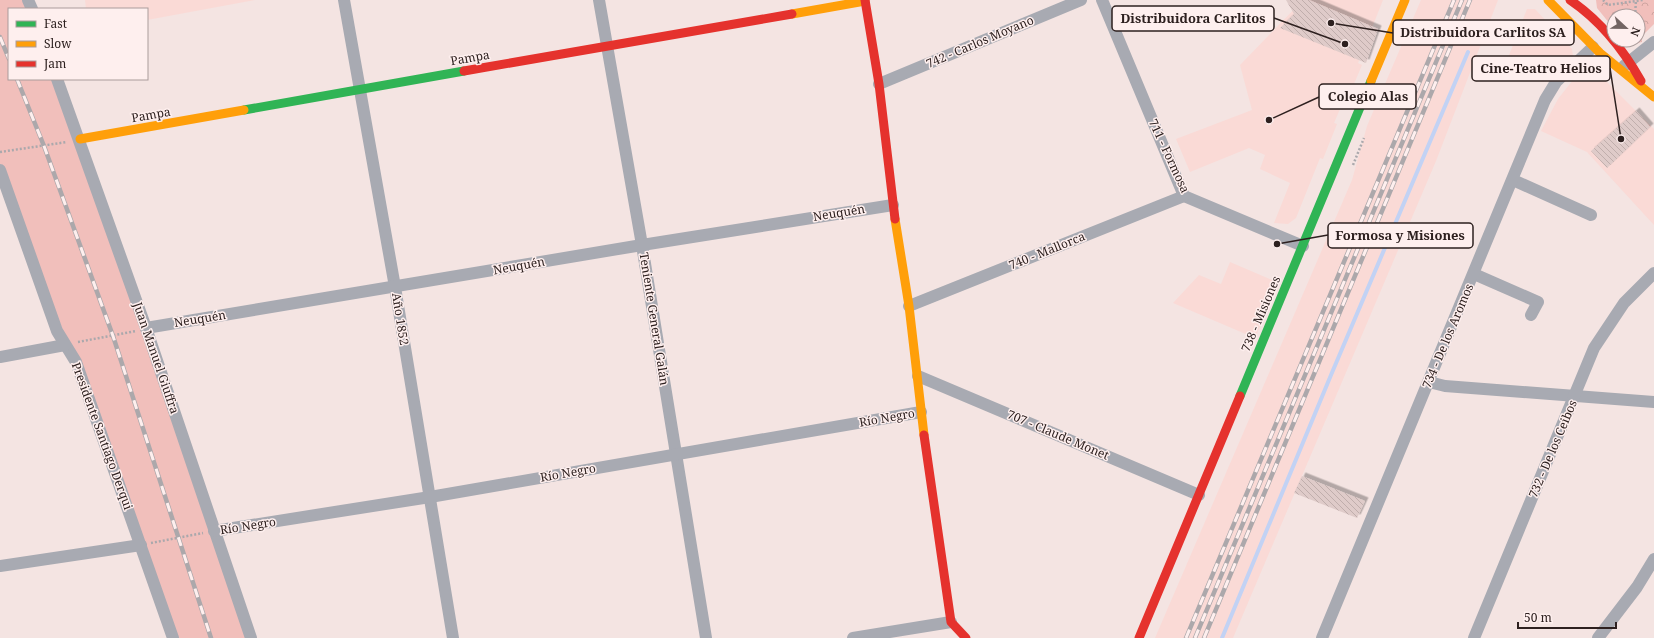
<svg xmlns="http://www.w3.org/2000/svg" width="1654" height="638" viewBox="0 0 1654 638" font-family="'Noto Serif',serif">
<defs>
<pattern id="park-crowns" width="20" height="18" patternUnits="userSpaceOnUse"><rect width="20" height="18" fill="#f1bfbb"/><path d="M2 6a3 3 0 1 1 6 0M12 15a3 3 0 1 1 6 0" fill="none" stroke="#cfa4a0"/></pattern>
<pattern id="building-back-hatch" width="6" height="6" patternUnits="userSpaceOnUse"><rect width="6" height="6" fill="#dfcbc9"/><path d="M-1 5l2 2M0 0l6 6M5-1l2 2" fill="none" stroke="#c0aeac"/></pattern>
<filter id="shadow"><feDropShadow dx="3.5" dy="-3.5" stdDeviation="0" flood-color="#0004"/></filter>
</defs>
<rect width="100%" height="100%" fill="#f4e4e2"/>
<g fill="#fadad6">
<path d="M85 0H255L147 20V9H86Z"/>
<path d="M1303 0H1383L1358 63 1362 65 1343 110 1340 109 1334 123 1337 124 1323 159 1320 158 1296 218 1288 224 1274 223 1290 183 1260 169 1265 155 1249 148 1190 172 1176 139 1252 110 1240 65Z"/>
<path d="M1421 0H1498L1436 161 1233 638H1155L1352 180 1367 126Z"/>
<path d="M1527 9H1535L1572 49 1573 56 1543 82 1506 63Z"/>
<path d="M1586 70H1595L1654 129V225L1587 152 1541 131 1558 99 1573 80Z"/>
<path d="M1230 262 1279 283 1255 338 1173 303 1199 275 1221 284Z"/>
</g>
<path fill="#f1bfbb" d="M0 0H28L32 9H9V79H57L251 638H173L72 354 0 170Z"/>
<path fill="url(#park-crowns)" d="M1596 0H1654V24L1642 36V42L1630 45 1624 40H1638V16H1614V29L1597 8Z"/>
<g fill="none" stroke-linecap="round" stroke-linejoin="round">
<path stroke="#c2d2f4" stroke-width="4" d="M1222 638 1331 375 1468 52"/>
</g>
<g fill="url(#building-back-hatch)" filter="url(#shadow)">
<path d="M1286 0H1309L1378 29 1366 63 1280 28 1294 14Z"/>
<path d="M1636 111 1650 127 1607 168 1591 151Z"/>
<path d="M1302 476 1365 501 1357 518 1294 493Z"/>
</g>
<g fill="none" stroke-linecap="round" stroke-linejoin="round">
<g stroke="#aaa8ac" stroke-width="2.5" stroke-dasharray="2 2" stroke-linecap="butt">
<path d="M1603 0 1608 5 1643 0"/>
<path d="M1635 16 1636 0"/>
<path d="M0 152 67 142"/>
<path d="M1353 165 1364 138"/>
<path d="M78 342 136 331"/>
<path d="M151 543 203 533"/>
</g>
<g stroke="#a8aab2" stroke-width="12">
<path d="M28 0 32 9"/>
<path d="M344 0 395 287 453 638"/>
<path d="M599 0 642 245 706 638"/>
<path d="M1102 0 1184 196 1303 246"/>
<path d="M1624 66 1654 42"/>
<path d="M57 79 146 328 251 638"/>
<path d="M879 84 1081 0"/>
<path d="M0 170 57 331 76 362 173 638"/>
<path d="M1513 180 1591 215"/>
<path d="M1474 274 1538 302 1531 315"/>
<path d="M909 306 1184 196"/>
<path d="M146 328 642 245 893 205"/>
<path d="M0 357 65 345"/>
<path d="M918 376 1199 495"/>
<path d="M1429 382 1445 386 1654 402"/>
<path d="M214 531 430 497 921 412"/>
<path d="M0 566 141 545"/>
<path d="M853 638 951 622"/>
<path d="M1322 638 1545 100 1556 82 1593 47"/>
<path d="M1474 638 1594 348 1624 303 1654 273"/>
<path d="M1598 638 1637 587 1654 559"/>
</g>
<g stroke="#30b455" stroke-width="9">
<path d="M244 110 464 71"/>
<path d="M1240 396 1371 81"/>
</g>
<g stroke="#ff9f0a" stroke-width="9">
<path d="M1548 0 1600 53 1654 97"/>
<path d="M792 14 865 1"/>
<path d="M1371 81 1405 0"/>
<path d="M80 139 244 110"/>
<path d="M895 219 909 306 924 435"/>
</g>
<g stroke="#e5322d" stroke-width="9">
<path d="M865 0 879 84 895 219"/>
<path d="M1570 0C1601 21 1623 49 1641 81"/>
<path d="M464 71 792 14"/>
<path d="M924 435 951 622 966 638"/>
<path d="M1139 638 1240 396"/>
</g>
<g stroke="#aca8ab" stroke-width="4.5">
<g id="rail">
<path d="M0 37 9 59"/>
<path d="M17 79 44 146 113 336 211 638"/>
<path d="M1186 638 1454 0"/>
<path d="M1195 638 1462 0"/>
<path d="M1204 638 1470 0"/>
</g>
</g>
<use href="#rail" stroke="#feefee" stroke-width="3" stroke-dasharray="9" stroke-linecap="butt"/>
</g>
<g text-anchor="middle" stroke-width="3" stroke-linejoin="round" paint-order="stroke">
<g font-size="12" fill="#2d201f" stroke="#feefee">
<text transform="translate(980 42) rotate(-23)" y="4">742 - Carlos Moyano</text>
<text transform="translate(470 58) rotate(-10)" y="4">Pampa</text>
<text transform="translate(151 115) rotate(-10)" y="4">Pampa</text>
<text transform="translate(1169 156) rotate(65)" y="4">711 - Formosa</text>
<text transform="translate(839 213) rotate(-9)" y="4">Neuquén</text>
<text transform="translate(1047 251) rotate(-22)" y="4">740 - Mallorca</text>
<text transform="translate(519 266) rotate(-10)" y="4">Neuquén</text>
<text transform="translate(1261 314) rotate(-67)" y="4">738 - Misiones</text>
<text transform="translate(200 319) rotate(-9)" y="4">Neuquén</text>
<text transform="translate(400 319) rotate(81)" y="4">Año 1852</text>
<text transform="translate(654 319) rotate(81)" y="4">Teniente General Galán</text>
<text transform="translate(1448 336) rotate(-67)" y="4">734 - De los Aromos</text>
<text transform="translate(156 358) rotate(71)" y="4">Juan Manuel Giuffra</text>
<text transform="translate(887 418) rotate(-10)" y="4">Río Negro</text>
<text transform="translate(1058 435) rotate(23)" y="4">707 - Claude Monet</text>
<text transform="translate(102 436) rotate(70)" y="4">Presidente Santiago Derqui</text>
<text transform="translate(1553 449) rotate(-67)" y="4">732 - De los Ceibos</text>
<text transform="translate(568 473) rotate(-10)" y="4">Río Negro</text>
<text transform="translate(248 526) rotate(-9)" y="4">Río Negro</text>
</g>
</g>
<path fill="none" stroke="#2d201f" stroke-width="1.5" d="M1345 44L1274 18M1331 23L1393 33M1621 139L1610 68M1269 120L1319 97M1277 244L1328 235"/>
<g fill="#2d201f" stroke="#feefee" stroke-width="1.5">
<circle cx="1345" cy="44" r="4"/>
<circle cx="1331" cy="23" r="4"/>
<circle cx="1621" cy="139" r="4"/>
<circle cx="1269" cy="120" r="4"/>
<circle cx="1277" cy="244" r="4"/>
</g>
<g fill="#feefee" stroke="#2d201f" stroke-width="1.5">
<rect x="1112" y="6" width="162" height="25" rx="4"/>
<rect x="1393" y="20" width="181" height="25" rx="4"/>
<rect x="1472" y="56" width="138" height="25" rx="4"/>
<rect x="1319" y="84" width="97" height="25" rx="4"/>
<rect x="1328" y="223" width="145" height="25" rx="4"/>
</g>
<g font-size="13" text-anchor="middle" font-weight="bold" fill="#2d201f">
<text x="1193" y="23">Distribuidora Carlitos</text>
<text x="1483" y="37">Distribuidora Carlitos SA</text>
<text x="1541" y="73">Cine-Teatro Helios</text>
<text x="1368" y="101">Colegio Alas</text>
<text x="1400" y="240">Formosa y Misiones</text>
</g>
<rect x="8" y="8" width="140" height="72" fill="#feefee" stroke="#aa9c9b"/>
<rect x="16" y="21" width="20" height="6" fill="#30b455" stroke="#aa9c9b"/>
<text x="44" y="28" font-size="12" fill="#2d201f">Fast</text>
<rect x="16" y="41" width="20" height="6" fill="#ff9f0a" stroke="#aa9c9b"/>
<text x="44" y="48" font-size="12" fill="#2d201f">Slow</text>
<rect x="16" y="61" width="20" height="6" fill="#e5322d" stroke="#aa9c9b"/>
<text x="44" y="68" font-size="12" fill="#2d201f">Jam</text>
<g transform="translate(1626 28) rotate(112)"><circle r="19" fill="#feefee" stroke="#aa9c9b"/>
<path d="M0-3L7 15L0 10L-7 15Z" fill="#736563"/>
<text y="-6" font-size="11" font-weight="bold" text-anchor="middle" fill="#2d201f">N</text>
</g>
<path d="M1518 622v6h98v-6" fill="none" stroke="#2d201f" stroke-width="2"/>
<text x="1524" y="622" font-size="12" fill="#2d201f" stroke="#feefee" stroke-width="3" paint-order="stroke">50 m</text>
</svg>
